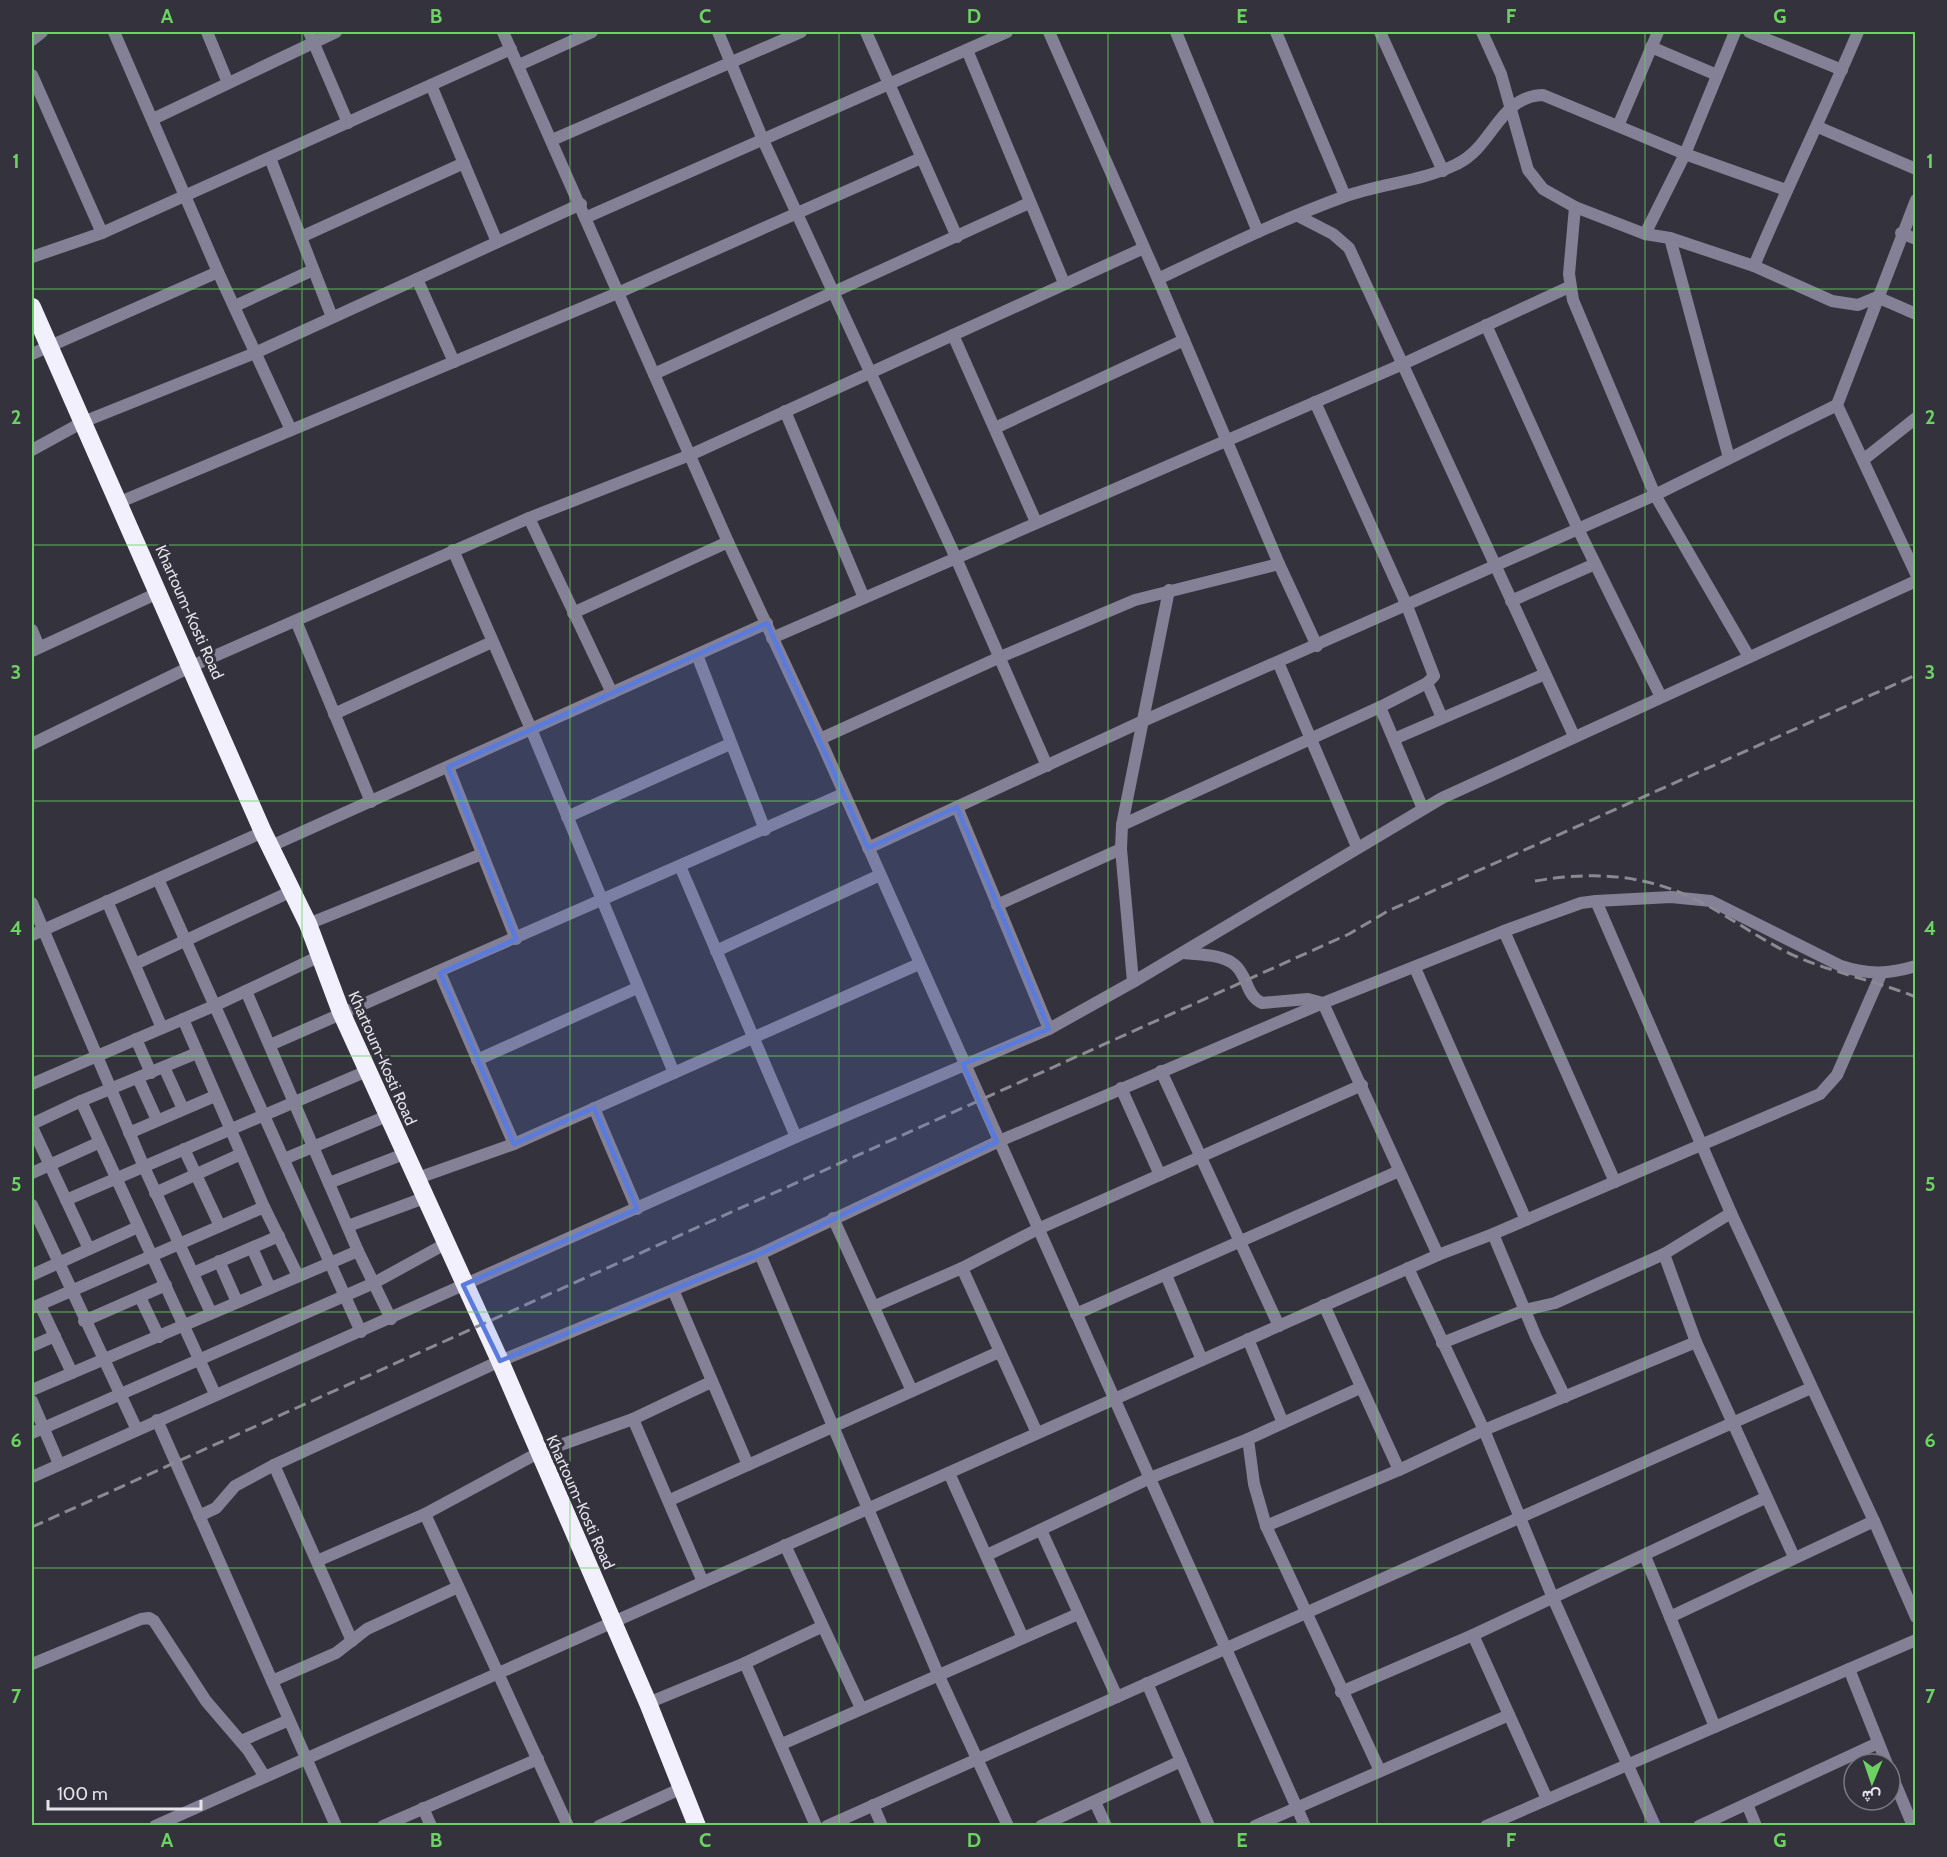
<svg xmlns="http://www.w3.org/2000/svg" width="1947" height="1857" viewBox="0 0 1947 1857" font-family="Cabin,Vazirmatn,sans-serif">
<rect width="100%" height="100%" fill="#34323c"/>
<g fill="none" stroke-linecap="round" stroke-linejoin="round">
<g stroke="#848096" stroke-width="12">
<path d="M114 32 218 272 291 430"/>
<path d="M207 32 228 83"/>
<path d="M309 32 348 123"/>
<path d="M503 32 728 542 820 739 1305 1826"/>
<path d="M718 32 763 140 956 558 1047 766"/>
<path d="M866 32 957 237"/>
<path d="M1049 32 1158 279 1279 564 1317 646"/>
<path d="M1176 32 1258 232"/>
<path d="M1276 32 1345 196"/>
<path d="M1380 32 1443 171"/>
<path d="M1482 32 1501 74 1528 170 1543 189 1575 207 1569 274 1573 300 1655 495 1749 657"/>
<path d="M1749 32 1842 70"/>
<path d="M32 40 42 32"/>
<path d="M1651 47 1717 75"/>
<path d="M967 50 1064 283"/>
<path d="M519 65 592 32"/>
<path d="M32 75 102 233"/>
<path d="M431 85 497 242"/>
<path d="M153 119 336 32"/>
<path d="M1618 126 1658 32"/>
<path d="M1818 127 1916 169"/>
<path d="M552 140 801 32"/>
<path d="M270 158 332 317"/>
<path d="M1916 200 1837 405 1916 574"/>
<path d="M1575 207 1645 234 1670 238 1754 266 1832 301 1858 305 1877 297 1916 314"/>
<path d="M1298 216 1333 234 1349 248 1574 736"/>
<path d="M587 217 1007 32"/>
<path d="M1901 233 1916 239"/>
<path d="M1645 234 1685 154 1735 32"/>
<path d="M301 237 464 163"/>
<path d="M1670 238 1729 458"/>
<path d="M32 257 102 233 511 49"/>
<path d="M1754 266C1787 187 1825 110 1858 32"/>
<path d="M417 279 454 362"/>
<path d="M1158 279C1219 250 1280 220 1343 197 1381 183 1421 182 1457 164 1493 147 1499 96 1543 95L1685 154 1786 190"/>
<path d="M235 306 313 270"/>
<path d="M1486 325 1578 529 1661 697"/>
<path d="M953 335 1036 522"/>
<path d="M32 354 218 272"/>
<path d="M654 374 1029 203"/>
<path d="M785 411 864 598"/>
<path d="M995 428 1184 340"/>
<path d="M32 450 83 422 255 353 581 204"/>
<path d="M1863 460 1916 418"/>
<path d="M120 502 620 292 921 158"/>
<path d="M529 518 612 693"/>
<path d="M453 550 531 729 674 1073"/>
<path d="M1511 601 1595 564"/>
<path d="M573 613 728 542"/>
<path d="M296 621 371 802"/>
<path d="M32 630 39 647"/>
<path d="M772 638 1403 364 1569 287"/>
<path d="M32 651 160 592"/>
<path d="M697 655 765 830"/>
<path d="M1278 662 1357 847"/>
<path d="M1427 683 1442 718"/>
<path d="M1380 707 1423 809"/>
<path d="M334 714 492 642"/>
<path d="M820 739 998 658 1135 600 1279 564"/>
<path d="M1394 739 1545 674"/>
<path d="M32 744 192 666 529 518 690 455 1144 248"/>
<path d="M448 767 516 939"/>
<path d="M957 807 1049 1029"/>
<path d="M567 817 730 744"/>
<path d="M1122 825 1380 707 1427 683 1434 676 1407 606 1315 402"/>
<path d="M271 846 767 623"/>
<path d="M868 848 1143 721 1655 495 1837 405"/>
<path d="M680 866 796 1137"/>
<path d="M158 879 361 1332"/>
<path d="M107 901 162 1028"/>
<path d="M1596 901 1671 897 1711 901 1841 966C1868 975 1889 974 1916 966"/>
<path d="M32 903 144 1167 211 1313"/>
<path d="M997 905 1121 849"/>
<path d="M308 924 482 854"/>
<path d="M1504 931 1615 1182"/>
<path d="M32 935 263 832"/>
<path d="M716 951 880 875"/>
<path d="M1184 953C1199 955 1222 954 1235 965 1248 976 1246 996 1262 1003L1308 999 1323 1003 1438 1255"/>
<path d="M135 964 292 891"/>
<path d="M1415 968 1526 1220"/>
<path d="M440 973 514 1144"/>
<path d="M1133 982 1121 849 1122 825 1169 590"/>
<path d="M246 991 358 1251 391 1319"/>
<path d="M183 1019 264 1207 298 1276"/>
<path d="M136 1039 151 1073"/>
<path d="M270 1045 843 794"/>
<path d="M197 1053 81 1101 215 1394"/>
<path d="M477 1060 637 988"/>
<path d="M164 1067 183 1109"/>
<path d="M1161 1071 1279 1326"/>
<path d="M138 1078 157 1120"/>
<path d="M32 1084 216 1005 320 956"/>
<path d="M1121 1088 1160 1175"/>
<path d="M594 1108 637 1209"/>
<path d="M32 1124 81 1101"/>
<path d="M32 1127 89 1249"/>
<path d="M129 1133 215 1096"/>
<path d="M184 1149 220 1226"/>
<path d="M284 1159 387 1116"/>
<path d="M32 1173 98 1143"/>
<path d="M415 1179 514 1144 919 964"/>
<path d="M329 1183 404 1154"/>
<path d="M155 1193 241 1154"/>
<path d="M66 1200 367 1071"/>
<path d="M32 1205 137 1430"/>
<path d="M833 1218 912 1391"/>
<path d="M348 1226 424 1198"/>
<path d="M1493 1234 1536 1337 1565 1397"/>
<path d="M252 1248 270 1288"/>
<path d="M760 1254 938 1674 1008 1826"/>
<path d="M1664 1254 1696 1342 1794 1557"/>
<path d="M219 1261 237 1302"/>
<path d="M962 1268 1037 1433"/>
<path d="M1408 1268 1484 1430 1553 1598 1655 1826"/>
<path d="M193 1273 279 1236"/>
<path d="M32 1275 138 1227"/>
<path d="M1166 1275 1202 1360"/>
<path d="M674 1292 748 1465"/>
<path d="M140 1297 159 1337"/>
<path d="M40 1305 72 1373"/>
<path d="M1324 1305 1399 1470"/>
<path d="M875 1306 962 1268 1038 1229 1362 1085"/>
<path d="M32 1308 264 1207"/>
<path d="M1076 1314 1399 1171"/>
<path d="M84 1321 166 1285"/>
<path d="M1248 1339 1283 1423"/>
<path d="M1442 1343 1525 1310 1555 1303 1664 1254 1731 1213"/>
<path d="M32 1346 55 1336"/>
<path d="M32 1390 358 1251"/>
<path d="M32 1401 59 1464"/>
<path d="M633 1419 703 1582"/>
<path d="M157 1420 336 1826"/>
<path d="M32 1433 374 1283 445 1244"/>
<path d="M1248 1439 1254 1484 1266 1526 1380 1771"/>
<path d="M274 1465 352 1641"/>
<path d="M949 1473 1023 1638"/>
<path d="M32 1477 796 1137 1049 1029 1133 982 1442 798 1916 581"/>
<path d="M670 1500 999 1352"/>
<path d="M425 1514 568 1826"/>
<path d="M199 1516 216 1508 235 1486 274 1465 500 1361 760 1254 997 1142 1323 1003 1504 931 1581 903 1596 901 1731 1213 1874 1521 1916 1617"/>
<path d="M1266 1526 1399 1470 1484 1430 1696 1342"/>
<path d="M1041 1530 1117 1697"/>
<path d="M785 1545 861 1708"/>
<path d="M987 1555 1150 1478 1248 1439 1360 1388"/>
<path d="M1645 1556 1715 1727"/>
<path d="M317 1561 425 1514 538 1453 633 1419 711 1382"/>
<path d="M1670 1617 1874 1521"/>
<path d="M1473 1635 1547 1799"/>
<path d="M745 1663 816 1826"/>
<path d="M32 1664 141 1619 149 1618 154 1621 206 1701 248 1750 265 1777"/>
<path d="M1849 1669 1887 1764"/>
<path d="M272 1681 336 1653 367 1629 458 1587"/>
<path d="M1147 1683 1209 1826"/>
<path d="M1341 1692 1473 1635 1765 1498"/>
<path d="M648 1703 745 1663 821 1627"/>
<path d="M241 1741 289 1720"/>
<path d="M782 1744 1078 1614"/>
<path d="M1890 1771 1913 1826"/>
<path d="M1095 1802 1106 1826"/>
<path d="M1747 1804 1756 1826"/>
<path d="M873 1805 882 1826"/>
<path d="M423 1808 431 1826"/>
<path d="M155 1826 1438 1255 1493 1234 1820 1094 1837 1075 1881 974"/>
<path d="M383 1826 538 1759"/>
<path d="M599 1826 682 1788"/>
<path d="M827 1826 1811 1388"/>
<path d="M1041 1826 1181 1761"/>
<path d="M1255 1826 1509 1715"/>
<path d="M1486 1826 1916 1640"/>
<path d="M1699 1826 1878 1743"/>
</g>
<path stroke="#f2f0fc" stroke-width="18" d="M32 307 263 832 308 924 341 1012 500 1361 648 1703 697 1826"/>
<g stroke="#8b8992" stroke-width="3" stroke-dasharray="12 6" stroke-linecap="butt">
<path d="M1535 881C1600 870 1653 875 1712 908 1740 924 1765 942 1795 956 1834 973 1876 981 1916 997"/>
<path d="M32 1527 1349 934 1388 911 1916 675"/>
</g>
</g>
<path fill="#597bdd" fill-opacity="0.2" stroke="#597bdd" stroke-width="4.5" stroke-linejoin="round" d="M767 623 868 848 957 807 1049 1029 963 1064 997 1142 760 1254 500 1361 463 1285 637 1209 594 1108 514 1144 440 973 516 939 448 767Z"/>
<path fill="none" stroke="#6cd362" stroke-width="1.5" stroke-opacity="0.55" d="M302 32V1826M570 32V1826M839 32V1826M1108 32V1826M1377 32V1826M1645 32V1826M32 289H1916M32 545H1916M32 801H1916M32 1056H1916M32 1312H1916M32 1568H1916"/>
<g text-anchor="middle" stroke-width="6" stroke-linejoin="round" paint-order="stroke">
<g font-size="16" fill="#e4e3ea" stroke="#34323c">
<text transform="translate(190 612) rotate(66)" y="6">Khartoum-Kosti Road</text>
<text transform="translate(383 1058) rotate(66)" y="6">Khartoum-Kosti Road</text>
<text transform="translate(581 1502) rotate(66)" y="6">Khartoum-Kosti Road</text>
</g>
</g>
<rect width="1947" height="1857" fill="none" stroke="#34323c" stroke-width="66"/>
<g transform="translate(1872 1782) rotate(182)"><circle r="28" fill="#34323c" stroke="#7a7982" stroke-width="1.5"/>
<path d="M0-4.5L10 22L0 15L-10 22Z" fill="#6cd362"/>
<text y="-9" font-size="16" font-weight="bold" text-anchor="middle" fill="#e4e3ea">ش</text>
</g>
<path d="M48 1800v9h153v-9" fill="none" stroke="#e4e3ea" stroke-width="3"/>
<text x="57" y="1800" font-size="18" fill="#e4e3ea" stroke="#34323c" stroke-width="4.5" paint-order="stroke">100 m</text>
<rect x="33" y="33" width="1881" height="1791" fill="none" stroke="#6cd362" stroke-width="2"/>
<g font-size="20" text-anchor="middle" font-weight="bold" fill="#6cd362">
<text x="167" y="23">A</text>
<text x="436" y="23">B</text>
<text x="705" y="23">C</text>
<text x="974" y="23">D</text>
<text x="1242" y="23">E</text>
<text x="1511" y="23">F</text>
<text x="1780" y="23">G</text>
<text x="16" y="168">1</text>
<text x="1930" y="168">1</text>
<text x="16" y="424">2</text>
<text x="1930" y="424">2</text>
<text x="16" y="679">3</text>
<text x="1930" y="679">3</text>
<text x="16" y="935">4</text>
<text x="1930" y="935">4</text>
<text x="16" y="1191">5</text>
<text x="1930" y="1191">5</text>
<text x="16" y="1447">6</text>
<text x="1930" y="1447">6</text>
<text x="16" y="1703">7</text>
<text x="1930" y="1703">7</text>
<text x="167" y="1847">A</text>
<text x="436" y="1847">B</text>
<text x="705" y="1847">C</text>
<text x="974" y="1847">D</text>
<text x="1242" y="1847">E</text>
<text x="1511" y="1847">F</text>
<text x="1780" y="1847">G</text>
</g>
</svg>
